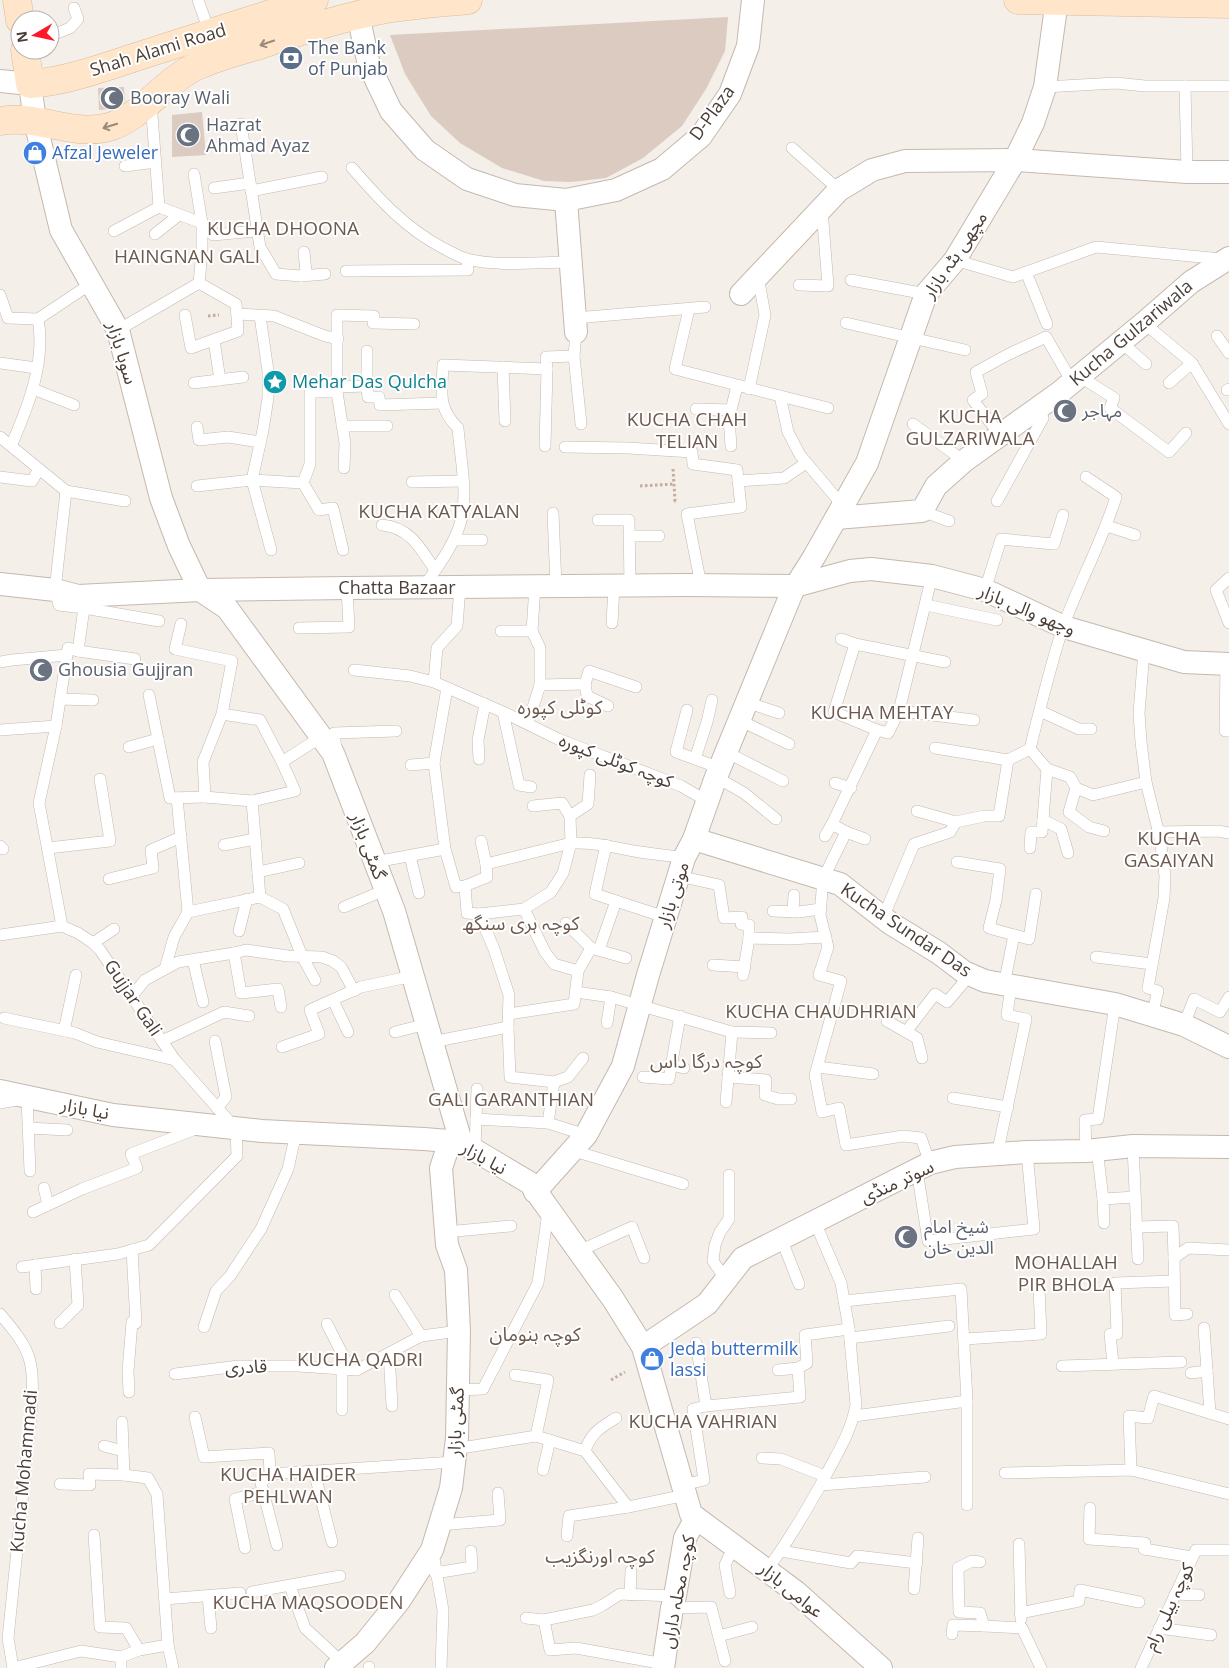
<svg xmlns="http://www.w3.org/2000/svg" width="1229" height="1668" viewBox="0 0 1229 1668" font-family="'Open Sans','Noto Sans Arabic',sans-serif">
<rect width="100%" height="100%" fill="#f5efea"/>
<g fill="#dbcbc1">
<path d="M728 17 725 51 706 89 682 126 643 158 606 178 571 182 544 181 502 168 460 143 431 116 405 74 390 35Z"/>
<path d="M124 87 125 101 112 109 99 110 98 88Z"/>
<path d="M202 112 206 155 172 157V115Z"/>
</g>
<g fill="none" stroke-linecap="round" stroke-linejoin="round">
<g stroke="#c5b8ae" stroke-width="12">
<g id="lane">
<path d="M198 0 210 34"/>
<path d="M50 36 70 28 78 19 74 8"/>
<path d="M1185 86 1187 172"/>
<path d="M1045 87 1116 83 1145 86H1229"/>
<path d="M151 102 159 207 202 223 213 235 257 231"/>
<path d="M241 124 260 247 276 274 301 276 325 274"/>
<path d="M792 148 839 190"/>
<path d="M125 166 156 162"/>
<path d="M352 168C380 200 405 228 443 248 451 252 459 257 467 259 497 267 539 262 570 262"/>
<path d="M214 188 250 183"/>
<path d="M251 191 322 177"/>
<path d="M114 231 159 207"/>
<path d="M155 234 179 215"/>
<path d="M955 260 1013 277 1096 247 1222 259"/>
<path d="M346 271 468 270 467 259"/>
<path d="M1026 272 1047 324"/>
<path d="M301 276 306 272 304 252"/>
<path d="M851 280 926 294"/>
<path d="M799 285 828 286 822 209"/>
<path d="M0 295 8 318 38 319 92 283"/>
<path d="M689 309 675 369 780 396 788 432 800 455 843 506"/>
<path d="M237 314 274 316 325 336 338 339"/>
<path d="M185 315 191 348 238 331 236 304 199 283"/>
<path d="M260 316 268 371V398L263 430 252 480 271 550"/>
<path d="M575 318 705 307"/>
<path d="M846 323 965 350"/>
<path d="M1144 323 1192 363 1229 424"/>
<path d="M118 330 199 283 202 252V223L194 174"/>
<path d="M1217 336 1229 353"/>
<path d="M214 340 220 380"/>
<path d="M1121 342 1146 364"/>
<path d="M367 351V386"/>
<path d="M574 356 581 424"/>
<path d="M0 363 36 368"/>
<path d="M503 367 505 421"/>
<path d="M1079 376 1114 398 1110 408 1169 452 1186 433"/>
<path d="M194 383 243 377"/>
<path d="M1169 383 1192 363"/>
<path d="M337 387 367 386 368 397H379L380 405 442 403"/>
<path d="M33 389 74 405"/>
<path d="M749 389 765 315 758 276"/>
<path d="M1227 390 1229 389"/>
<path d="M780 396 828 408"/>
<path d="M696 409 731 410"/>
<path d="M913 424 964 461"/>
<path d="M342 426H387"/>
<path d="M197 427 199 440 228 437 260 442"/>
<path d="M1000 435 973 400 982 394 976 372 1009 354 1046 337 1072 382"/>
<path d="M0 437 66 491"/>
<path d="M11 446C28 407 46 362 38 319"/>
<path d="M545 446 547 369"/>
<path d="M731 446 729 418 737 386"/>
<path d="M565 447 628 448 692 452 693 464 737 470 741 507 687 514 701 585"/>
<path d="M344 468 345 443 337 392V315L374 316 373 323 414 324"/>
<path d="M0 477 32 481 39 469"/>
<path d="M738 481 784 478 806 463"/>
<path d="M412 482 463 481"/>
<path d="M303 483 310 464V392H337"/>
<path d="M197 486 252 480 303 483 319 510 333 508 343 550"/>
<path d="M66 491 125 501"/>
<path d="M997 501 1043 418 1035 409"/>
<path d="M922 511 949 521"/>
<path d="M553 513 556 586"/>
<path d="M598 520H629L630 585"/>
<path d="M382 525C411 528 420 548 435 570"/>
<path d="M1107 526 1135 535"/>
<path d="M629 536H659"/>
<path d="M454 540H482"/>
<path d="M1229 578 1216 590 1229 623"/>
<path d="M424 587C437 567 453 547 460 524 469 497 460 456 458 428 437 407 442 392 443 365L547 369 546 357 574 356 576 332"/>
<path d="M985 590 1001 539 1054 544 1063 515"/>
<path d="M926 605 997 620"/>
<path d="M84 608 159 621"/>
<path d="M612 623 614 586"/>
<path d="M181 624 175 649 232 661 222 714 203 762 205 797 252 801 295 791 282 762 260 720 222 714"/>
<path d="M299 628 349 627 347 588"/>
<path d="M501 631H532"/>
<path d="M841 639 855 644"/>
<path d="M78 651 135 659"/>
<path d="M1144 651 1139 713 1141 742 1146 782 1160 838 1165 876 1164 898 1148 988 1158 991 1152 1015"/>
<path d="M0 662 12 660 67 655"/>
<path d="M1226 664 1225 731H1229"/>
<path d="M354 670 410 676 434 682 503 712 558 739 681 786 707 801"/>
<path d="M434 682 437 648 457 626 460 587"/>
<path d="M585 684 587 696 608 706"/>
<path d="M540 685 585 684 589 671 636 687"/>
<path d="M447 688 434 763 445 849 456 887 465 886 487 877 486 864 571 843C593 842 612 847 634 851 650 854 668 855 684 858"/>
<path d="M149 695 170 798 205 797"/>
<path d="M60 699 93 700"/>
<path d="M746 702 779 713"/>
<path d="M687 710 676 752 720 768"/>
<path d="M899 711 974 720"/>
<path d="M1040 711 1079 729H1091"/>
<path d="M503 712 519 785 531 787"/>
<path d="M739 720 789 744"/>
<path d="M528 723 540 685V648L532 631 535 586"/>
<path d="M0 730 56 726"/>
<path d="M877 730 834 712 855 644 945 662"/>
<path d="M129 747 158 739"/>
<path d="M935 748 1008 760"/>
<path d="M336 749 334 733 396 731"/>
<path d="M1030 749 1047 769 1042 832H1031L1030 848"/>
<path d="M726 752 783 781"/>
<path d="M479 759 478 740 485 704"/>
<path d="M695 759 707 722 712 700"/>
<path d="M282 762 321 737"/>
<path d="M411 765 434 763"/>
<path d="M1047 769 1070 777 1076 788 1093 795 1146 782"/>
<path d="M716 777 744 793 776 819"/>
<path d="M835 783 851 788"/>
<path d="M1076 788 1069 812 1089 827 1104 831"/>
<path d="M177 798 188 912 260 897 252 801"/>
<path d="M917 811 956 822"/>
<path d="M570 816 588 804 590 775"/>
<path d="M1043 820 1061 829 1068 853"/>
<path d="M846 832 865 839"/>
<path d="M1158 832 1218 831 1229 833"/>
<path d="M825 836 832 824"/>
<path d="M481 841 486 864"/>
<path d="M224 845 255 839"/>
<path d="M0 846 3 849"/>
<path d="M48 848 110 841 100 779"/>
<path d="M410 856 419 893"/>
<path d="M375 862 445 849"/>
<path d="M957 862 1000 869 996 900 989 928 1014 935 1004 985"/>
<path d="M258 872 299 863"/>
<path d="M679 876 719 885 724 918 742 917 741 924 749 925V938"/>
<path d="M109 879 153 868 151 850 181 837"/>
<path d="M465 886 467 913 479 914 494 949 509 995 508 1027 510 1077 554 1082 548 1123"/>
<path d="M260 897 283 909 302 956 315 980"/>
<path d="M616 901 665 917"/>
<path d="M344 907 385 890"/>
<path d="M524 909 551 892 563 873 571 843 570 816 562 803 533 806"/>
<path d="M773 911 799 912 820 909"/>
<path d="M793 912 794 895"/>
<path d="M479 914 524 909 545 952 554 964 578 971 574 1004 509 1014"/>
<path d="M883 918 914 844 950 832 956 822 984 816H999L1008 760 1030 749C1040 708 1050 667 1063 627 1079 583 1102 542 1116 497L1086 477"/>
<path d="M566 923 591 948 626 958"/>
<path d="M62 926 39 803 56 726 68 648 78 651 84 608 59 605 55 590 66 491"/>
<path d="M239 931 247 899"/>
<path d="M0 935 62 926 78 933 93 943 100 950 175 1060 236 1129 237 1156 149 1245 118 1254 22 1267"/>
<path d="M1014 935 1029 939 1036 894"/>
<path d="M93 943 114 929"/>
<path d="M599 950 616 901 595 894 606 845"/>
<path d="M234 953 241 993 278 989 281 1007"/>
<path d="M1096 957 1152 964"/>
<path d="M193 960 203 1002"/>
<path d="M713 965 745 967"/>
<path d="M165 969 174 937 188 912"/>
<path d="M578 971 591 948"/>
<path d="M743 975 749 938 789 939 826 937"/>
<path d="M576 992 611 997 732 1032 771 1033"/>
<path d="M131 997 145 980 178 962 234 953 246 950 288 956 322 957 333 961 341 967 354 991"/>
<path d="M333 1000 348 1032"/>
<path d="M4 1018 75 1033 97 1042 175 1060"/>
<path d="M887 1021 917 1038 922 1058"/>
<path d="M607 1023 611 997"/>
<path d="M1184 1025 1194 999 1220 1012 1229 997"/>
<path d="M64 1031 76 975"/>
<path d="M395 1032 427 1024"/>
<path d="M906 1032 935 994 947 1002 970 975"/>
<path d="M162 1041 224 1012 249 1016"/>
<path d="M215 1041 226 1097 217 1108"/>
<path d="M432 1042 508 1027"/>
<path d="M282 1047 319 1034 310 1010 361 987 413 976"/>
<path d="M672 1065 684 1068"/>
<path d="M818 1067 873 1074"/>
<path d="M643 1077 669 1079 680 1016"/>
<path d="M728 1077 766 1080 765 1095 778 1099H791"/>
<path d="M554 1082 568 1077 583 1058"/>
<path d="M953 1098 1008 1107"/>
<path d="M726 1102 732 1032"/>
<path d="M0 1103 27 1098 30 1171"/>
<path d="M476 1119 548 1123 586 1135"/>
<path d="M28 1128 67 1130"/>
<path d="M1133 1146 1138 1259"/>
<path d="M1097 1149 1103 1199 1135 1197"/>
<path d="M475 1150 477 1089"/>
<path d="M571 1150 683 1184"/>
<path d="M1086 1151 1085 1120 1098 1119 1115 1004"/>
<path d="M997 1155 1026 1019 1007 1015 1011 986"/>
<path d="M930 1163 921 1138 903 1136 846 1145 839 1108 822 1112 815 1075 841 981 819 975 828 947 820 915 823 879 846 832 832 824 877 730 888 733 899 711 932 576"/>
<path d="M917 1170 928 1241 1034 1229 1027 1152"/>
<path d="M44 1188 48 1205"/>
<path d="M1103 1199 1104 1223"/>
<path d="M33 1212 82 1189 137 1168 131 1154 198 1128"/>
<path d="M1136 1227 1173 1226 1174 1258 1188 1248 1229 1250"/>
<path d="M446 1232 511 1226"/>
<path d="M781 1238 799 1284"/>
<path d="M579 1251 632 1227 644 1258"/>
<path d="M1174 1258 1175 1315 1187 1314"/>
<path d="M35 1265 36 1289"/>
<path d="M726 1280 713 1261 715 1245 720 1232 729 1219V1175"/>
<path d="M395 1295 421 1336"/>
<path d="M844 1301 961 1289 967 1401 854 1416"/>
<path d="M0 1314C30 1349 34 1358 32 1404L8 1638 13 1668"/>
<path d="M60 1323 78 1305 75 1259"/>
<path d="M327 1324 350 1369"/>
<path d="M204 1327 216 1291 230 1276 261 1229 288 1169 296 1133"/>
<path d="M1204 1328 1210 1413"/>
<path d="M850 1338 949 1326"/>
<path d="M965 1339 1041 1334 1039 1288"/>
<path d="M696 1343 706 1406"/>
<path d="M389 1353 392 1406"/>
<path d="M1113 1364 1110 1334H1117L1115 1283 1174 1281"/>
<path d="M1062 1366 1181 1362"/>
<path d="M342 1369V1410"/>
<path d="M778 1370 798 1368"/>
<path d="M1191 1373 1207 1371"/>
<path d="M175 1374 239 1366H298L357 1370 421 1336 459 1331"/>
<path d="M515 1375 548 1380 536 1436"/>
<path d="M458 1390 483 1389 538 1283 548 1212"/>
<path d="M129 1392 128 1371 132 1322 136 1323 132 1250"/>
<path d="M967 1401V1505"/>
<path d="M195 1417 204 1457 269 1453 270 1474 454 1462"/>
<path d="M122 1422 124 1475"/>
<path d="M104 1446 123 1451"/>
<path d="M455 1449 536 1436 585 1451 628 1507 686 1495"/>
<path d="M585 1451C591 1433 600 1428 616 1418"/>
<path d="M762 1458 781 1459 825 1476"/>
<path d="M543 1470 550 1440"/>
<path d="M1131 1470 1129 1416 1148 1418 1154 1396 1229 1419"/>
<path d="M314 1471 332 1542"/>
<path d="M1005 1473 1131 1470 1229 1494"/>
<path d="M270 1474 261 1483 277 1545"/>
<path d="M60 1484 90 1485 89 1474 124 1475 148 1478 157 1494 168 1645 173 1668"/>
<path d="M683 1485 704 1480 693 1409 706 1406 800 1397 798 1368 807 1363 805 1335 849 1329"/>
<path d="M821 1485 925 1477"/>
<path d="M1090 1508 1089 1539 1145 1543 1144 1549 1192 1557"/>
<path d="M439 1525 500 1520 498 1493"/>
<path d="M94 1535 100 1627 126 1628 139 1650 121 1657"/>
<path d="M567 1536 569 1516 628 1507"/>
<path d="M1019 1544 1021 1619"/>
<path d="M245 1548 235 1499 263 1492"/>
<path d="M781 1551 851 1563 857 1556 917 1563"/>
<path d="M433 1553 443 1610 441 1668"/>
<path d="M980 1562 972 1561 958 1568 959 1612 980 1613 984 1626 1022 1628 1041 1668"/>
<path d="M767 1570C789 1540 808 1508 826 1475 838 1452 851 1432 856 1405L849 1329 841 1283 815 1222"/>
<path d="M435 1573 472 1567 471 1551"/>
<path d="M290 1586 305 1628 343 1663"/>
<path d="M914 1589 918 1538"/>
<path d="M252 1592 340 1576"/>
<path d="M730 1593 725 1565 734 1546"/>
<path d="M1175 1594 1199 1595"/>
<path d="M630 1595 631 1571"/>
<path d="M208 1596 211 1628"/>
<path d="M165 1599 240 1593"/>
<path d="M672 1608 711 1607 725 1661"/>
<path d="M1020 1613 1079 1601 1080 1590 1139 1602"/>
<path d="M526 1618 544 1620 593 1610 603 1605 620 1594 675 1596"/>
<path d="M544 1620 550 1650 576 1648 664 1664"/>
<path d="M1159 1628 1211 1635"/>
<path d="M952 1634 953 1625 984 1626"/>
<path d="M719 1636 752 1627"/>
<path d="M139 1650 168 1645"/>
<path d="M369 1667V1668"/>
<path d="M13 1668 81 1651 121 1657V1668"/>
<path d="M1141 1668 1196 1550H1229"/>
</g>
</g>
<g stroke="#c5b8ae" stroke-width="24">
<g id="street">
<path d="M358 15 369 65 391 111 425 150 467 179 515 195 566 200 616 190 662 169 701 136 730 94 748 46 753 0"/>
<path d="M0 81 30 84 35 121 61 230 118 330 161 498 179 546 200 590"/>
<path d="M566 200 576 332"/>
<path d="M741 294 839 190 872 170 905 161 1015 160 1187 172H1229"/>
<path d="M836 518 922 511 936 486 964 461 1059 393 1144 323 1191 282 1229 258"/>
<path d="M0 584 55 590 78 596 200 590 347 588 687 585 795 586 850 571 871 569 932 576 985 590 1064 627 1184 662 1229 664"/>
<path d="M200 590 227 608 333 753 394 911 461 1142"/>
<path d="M694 839 840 884 890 923 939 953 964 972 985 981 1115 1004 1184 1025 1229 1047"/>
<path d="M0 1091 113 1115 262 1131 424 1139 461 1142 530 1183 613 1299 643 1347 691 1514 796 1592 881 1668"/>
<path d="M535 1192 586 1135 623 1066 648 975 684 858 694 839 716 777 792 592 814 557 867 463 926 294 955 260 1015 160 1033 123 1045 87 1057 0"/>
<path d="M643 1347 707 1304 743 1258 930 1163 955 1157 1027 1152 1086 1151 1133 1146 1229 1147"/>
<path d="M336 1668 365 1643 399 1601 432 1550 451 1488 457 1438 459 1331 456 1270 447 1245 441 1168 450 1141"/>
<path d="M663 1668 672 1608 675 1596 685 1538 696 1518"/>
</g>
</g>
<g stroke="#dbba99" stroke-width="29">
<g id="secondary">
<path d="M17 0 20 20"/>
<path d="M1018 0 1229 4"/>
<path d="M25 50 30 84C68 81 105 67 142 55 199 37 256 19 314 0"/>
<path d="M0 121C37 114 73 137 109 127 141 118 166 79 199 65 219 56 240 51 260 45 301 31 339 18 381 10 409 5 439 3 468 0"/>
</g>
</g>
<g stroke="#c4ad9c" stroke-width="3" stroke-dasharray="2.5 2.5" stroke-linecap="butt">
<path d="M208 316 219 315"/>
<path d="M673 469 675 501 677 500"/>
<path d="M640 486 674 484"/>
<path d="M611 1380 625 1372"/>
</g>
<use href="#lane" stroke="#fff" stroke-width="11"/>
<use href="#street" stroke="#fff" stroke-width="22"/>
<use href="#secondary" stroke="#ffe6ca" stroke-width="28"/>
</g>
<defs><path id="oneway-shaft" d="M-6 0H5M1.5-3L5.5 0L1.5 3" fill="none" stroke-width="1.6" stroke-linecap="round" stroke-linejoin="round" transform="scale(1.25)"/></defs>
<g stroke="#9b8a79">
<use href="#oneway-shaft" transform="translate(267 43) rotate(161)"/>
<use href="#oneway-shaft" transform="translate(110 126) rotate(163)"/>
</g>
<defs>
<g id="bank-disc" transform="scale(1.25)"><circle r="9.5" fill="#5c6f8a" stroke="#fff"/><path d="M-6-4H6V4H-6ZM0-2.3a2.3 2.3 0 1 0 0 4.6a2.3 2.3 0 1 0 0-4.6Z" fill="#fff"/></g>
<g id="mosque-disc" transform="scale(1.25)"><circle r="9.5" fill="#6b7280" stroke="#fff"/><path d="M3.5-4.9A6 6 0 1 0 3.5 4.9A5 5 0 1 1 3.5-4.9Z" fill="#fff"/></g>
<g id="shop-disc" transform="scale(1.25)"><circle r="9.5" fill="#3f7fe0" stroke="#fff"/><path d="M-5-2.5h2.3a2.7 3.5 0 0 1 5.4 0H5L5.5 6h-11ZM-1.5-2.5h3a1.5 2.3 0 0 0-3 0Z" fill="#fff"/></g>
<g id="sight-disc" transform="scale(1.25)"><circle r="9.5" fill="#0f9aa8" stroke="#fff"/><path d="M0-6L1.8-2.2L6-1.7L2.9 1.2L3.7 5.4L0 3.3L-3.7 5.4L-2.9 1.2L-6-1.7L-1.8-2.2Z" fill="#fff"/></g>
</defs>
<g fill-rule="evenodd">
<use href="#bank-disc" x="291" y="58"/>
<use href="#mosque-disc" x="112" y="98"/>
<use href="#mosque-disc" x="188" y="135"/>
<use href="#shop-disc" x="35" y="153"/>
<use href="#sight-disc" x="275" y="382"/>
<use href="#mosque-disc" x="1065" y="411"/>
<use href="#mosque-disc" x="41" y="670"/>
<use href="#mosque-disc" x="906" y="1237"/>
<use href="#shop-disc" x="652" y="1359"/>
</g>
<g text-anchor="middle" stroke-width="4" stroke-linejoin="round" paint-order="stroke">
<g font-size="18" fill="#4e5e75" stroke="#fff" text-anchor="start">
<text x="308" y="54">The Bank<tspan x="308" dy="21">of Punjab</tspan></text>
</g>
<g font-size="18" fill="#4a3e37" stroke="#fff">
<text transform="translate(158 50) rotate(-17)" y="6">Shah Alami Road</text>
<text transform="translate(712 113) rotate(-54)" y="6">D-Plaza</text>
<text transform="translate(955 255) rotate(-56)" y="6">مچھی ہٹہ بازار</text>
<text transform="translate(1131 333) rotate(-40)" y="6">Kucha Gulzariwala</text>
<text transform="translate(122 353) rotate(73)" y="6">سوہا بازار</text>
<text x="397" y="594">Chatta Bazaar</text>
<text transform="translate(1027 610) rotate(23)" y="6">وچھو والی بازار</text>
<text transform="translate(616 761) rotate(21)" y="6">کوچہ کوٹلی کپورہ</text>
<text transform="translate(368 846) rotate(69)" y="6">گمٹی بازار</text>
<text transform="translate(673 895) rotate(-72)" y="6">موتی بازار</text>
<text transform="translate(906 930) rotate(34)" y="6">Kucha Sundar Das</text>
<text transform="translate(133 998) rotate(56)" y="6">Gujjar Gali</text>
<text transform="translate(85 1109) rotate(11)" y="6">نیا بازار</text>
<text transform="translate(484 1158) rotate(29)" y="6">نیا بازار</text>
<text transform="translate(897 1182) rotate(-25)" y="6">سوتر منڈی</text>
<text transform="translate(246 1367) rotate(-2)" y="6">قادری</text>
<text transform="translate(456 1422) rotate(-87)" y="6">گمٹی بازار</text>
<text transform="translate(24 1471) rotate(-85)" y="6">Kucha Mohammadi</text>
<text transform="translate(791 1590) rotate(39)" y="6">عوامی بازار</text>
<text transform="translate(678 1592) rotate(-79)" y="6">کوچہ محلہ داراں</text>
<text transform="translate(1169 1607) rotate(-65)" y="6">کوچہ بیلی رام</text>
</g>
<g font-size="18" fill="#5b616d" stroke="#fff" text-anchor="start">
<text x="130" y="104">Booray Wali</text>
<text x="206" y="131">Hazrat<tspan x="206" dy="21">Ahmad Ayaz</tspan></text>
<text x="1082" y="417">مہاجر</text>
<text x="58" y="676">Ghousia Gujjran</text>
<text x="924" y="1233">شیخ امام<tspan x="924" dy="21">الدین خان</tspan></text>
</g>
<g font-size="18" fill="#366cbe" stroke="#fff" text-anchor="start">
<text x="52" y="159">Afzal Jeweler</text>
<text x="670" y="1355">Jeda buttermilk<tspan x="670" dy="21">lassi</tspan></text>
</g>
<g font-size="18" fill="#0d838f" stroke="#fff" text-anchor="start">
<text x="292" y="388">Mehar Das Qulcha</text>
</g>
<g font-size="19" fill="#6d594e" stroke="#fff">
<text x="283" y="235">KUCHA DHOONA</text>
<text x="187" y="263">HAINGNAN GALI</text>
<text x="970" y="423">KUCHA<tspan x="970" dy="22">GULZARIWALA</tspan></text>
<text x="687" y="426">KUCHA CHAH<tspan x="687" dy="22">TELIAN</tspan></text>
<text x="439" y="518">KUCHA KATYALAN</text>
<text x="560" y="714">کوٹلی کپورہ</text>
<text x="882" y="719">KUCHA MEHTAY</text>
<text x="1169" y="845">KUCHA<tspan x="1169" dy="22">GASAIYAN</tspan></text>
<text x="521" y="930">کوچہ ہری سنگھ</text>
<text x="821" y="1018">KUCHA CHAUDHRIAN</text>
<text x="706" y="1068">کوچہ درگا داس</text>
<text x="511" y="1106">GALI GARANTHIAN</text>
<text x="1066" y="1269">MOHALLAH<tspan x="1066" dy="22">PIR BHOLA</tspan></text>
<text x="535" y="1341">کوچہ ہنومان</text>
<text x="360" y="1366">KUCHA QADRI</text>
<text x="703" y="1428">KUCHA VAHRIAN</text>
<text x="288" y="1481">KUCHA HAIDER<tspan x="288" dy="22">PEHLWAN</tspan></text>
<text x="600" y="1563">کوچہ اورنگزیب</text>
<text x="308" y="1609">KUCHA MAQSOODEN</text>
</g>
</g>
<g transform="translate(35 35) rotate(261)"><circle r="24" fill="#ffffff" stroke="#b7b2af"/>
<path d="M0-4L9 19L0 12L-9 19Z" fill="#ff172a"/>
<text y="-8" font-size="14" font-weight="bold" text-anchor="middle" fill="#4a3e37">N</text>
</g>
</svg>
